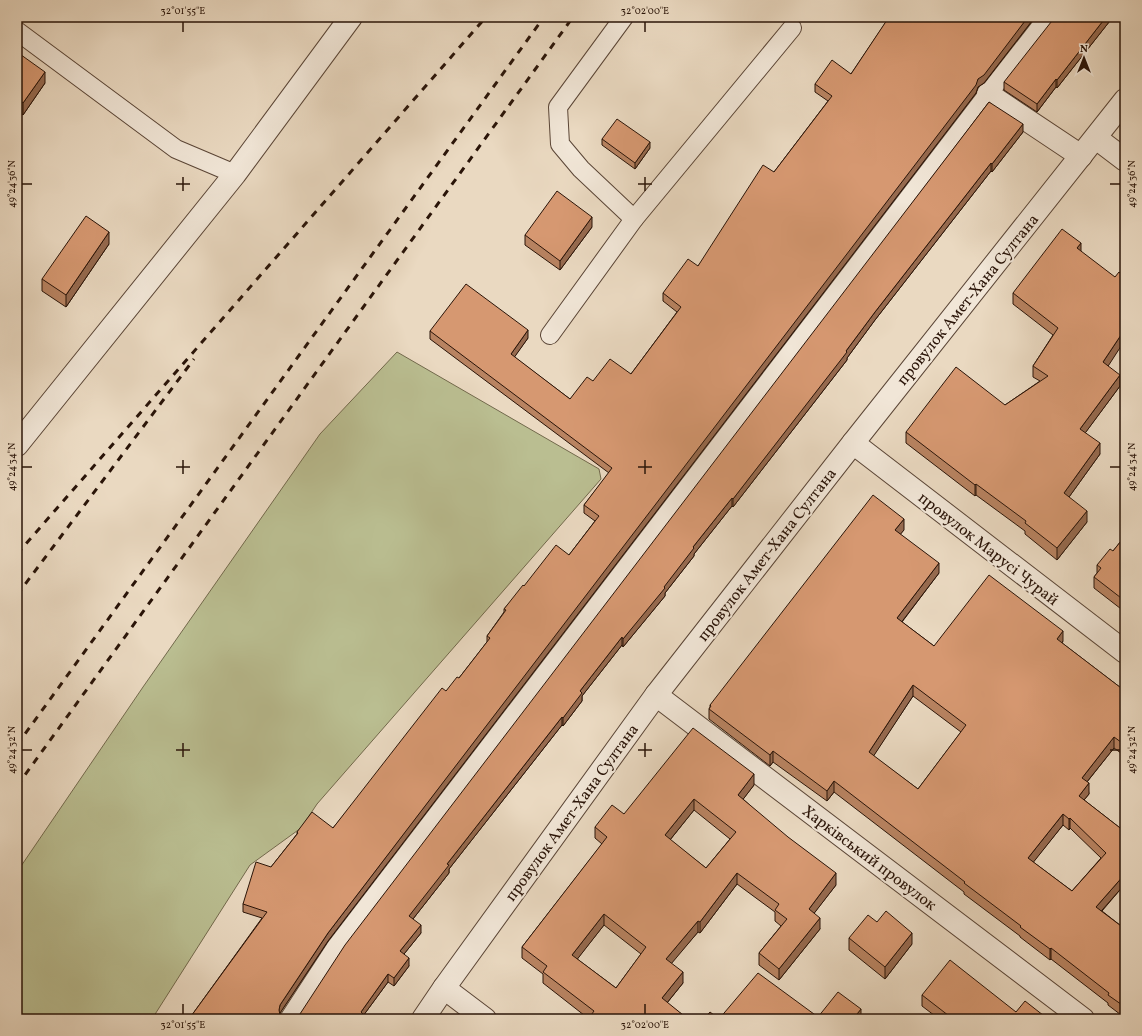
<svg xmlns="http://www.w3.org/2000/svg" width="1142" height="1036" viewBox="0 0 1142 1036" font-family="Vollkorn,serif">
<rect width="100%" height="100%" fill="#ead9c1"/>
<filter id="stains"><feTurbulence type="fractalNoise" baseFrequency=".005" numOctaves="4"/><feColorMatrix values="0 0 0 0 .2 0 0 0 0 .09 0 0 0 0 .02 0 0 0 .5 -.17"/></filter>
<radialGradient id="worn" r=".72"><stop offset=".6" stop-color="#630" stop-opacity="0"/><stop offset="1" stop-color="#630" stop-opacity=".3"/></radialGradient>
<path fill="#babe91" stroke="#72694c" d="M397 352 599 469 601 479 317 804 301 828 250 865 152 1019H17V872L143 687 320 434Z"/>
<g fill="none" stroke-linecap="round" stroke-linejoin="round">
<g stroke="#5a4536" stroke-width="20">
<g id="lane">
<path d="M17 31 176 149 235 174"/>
<path d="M634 219 792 28"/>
<path d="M550 335 634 219 581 169 560 144 558 107 624 17"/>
<path d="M289 1019 336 947 988 94 1048 17"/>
</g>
</g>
<g stroke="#5a4536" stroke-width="24">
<g id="street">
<path d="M988 94 1081 156"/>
<path d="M1096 138 1125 160"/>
<path d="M853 443 1125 652"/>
<path d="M17 445 235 174 351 17"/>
<path d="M656 695 1083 1019"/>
<path d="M444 988 485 1019"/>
<path d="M423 1019 444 988 656 695 853 443 1125 100"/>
</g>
</g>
<use href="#lane" stroke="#f1e6d7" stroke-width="18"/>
<use href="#street" stroke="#f1e6d7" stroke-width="22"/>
<g stroke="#2a1408" stroke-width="3" stroke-dasharray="7 7" stroke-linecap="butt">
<path d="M17 554 486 17"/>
<path d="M17 595 194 359"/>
<path d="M17 745 544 17"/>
<path d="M17 786 573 17"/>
</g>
</g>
<g fill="#b88361" stroke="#2a1408" fill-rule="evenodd">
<path d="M885 17H1035L984 83 978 87 976 93 328 941 280 1013V1015L189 1019 262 918 243 912V904L271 867 297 834V832L333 828 446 691 459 678 487 642V636L504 612V609L524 586 569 555 595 521 584 513V505L609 473 430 339V331L528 338 514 357 570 399 593 381 631 374 677 312 663 301V293L698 266 774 172 828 101 815 92V84L851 74 888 19Z"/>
<path d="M1113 17 1057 88 1056 87 1037 112 1004 90V82Z"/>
<path d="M17 52 45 83 23 115 17 111Z"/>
<path d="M989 102 1023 132 992 172 991 171 875 320 847 358V360L733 507 732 506 694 554V556L665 593V596L623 647 622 645 582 696V701L563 726 562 725 449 869V873L413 919 421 933 404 954 409 966 394 986 388 982 363 1016V1019L298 1017Z"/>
<path d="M602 139 650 148 635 169 602 145Z"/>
<path d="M592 227 560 270 525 245V235Z"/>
<path d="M109 244 66 307 42 291V279Z"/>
<path d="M1081 251 1108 366 1120 386 1085 433 1100 454 1069 497 1087 522 1057 560 1025 534V531L976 495 975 496 906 443V432L1005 405 1040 381 1033 377V366L1053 335 1013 304V293Z"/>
<path d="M904 530 900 534 939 573 902 622 934 646 1063 641 1062 643 1125 691V756L1114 748 1087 782 1089 794 1084 800 1124 831 1125 829V884L1102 911 1125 929V1018L1108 1005V1003L1051 959 1050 960 1020 937V936L964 894V892L834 792 827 801 773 762 770 766 709 719V709L710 707V705ZM913 696 961 732 918 789 873 756ZM1063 825 1069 830 1070 828 1101 858 1072 891 1033 862Z"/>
<path d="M1125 536V612L1094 588V577L1097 573V565L1113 551Z"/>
<path d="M754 785 743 799 836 885 814 913 820 929 779 980 759 965V953L781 926 775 921V912L737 884 700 933 698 932 671 963 683 983 667 1003 688 1019H589L543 983V974L522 958V947L602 844 595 838V827L624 814ZM694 810 730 839 706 868 670 840ZM604 925 641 954 616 988 577 959Z"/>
<path d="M877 922 912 944 885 979 849 950V938Z"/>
<path d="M922 995 1016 1012 1048 1019H939L922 1006Z"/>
</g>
<g fill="#966a4f" stroke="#2a1408">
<path d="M1028 17H1035L984 83 978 87 976 93 328 941 280 1013 279 1018V1010L280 1005 328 933 978 79Z"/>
<path d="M1106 17H1113L1057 88V80Z"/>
<path d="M45 72V83L23 115V103Z"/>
<path d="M1056 79V87L1037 112V104Z"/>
<path d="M1023 124V132L992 172V164Z"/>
<path d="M650 142V148L635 169V163Z"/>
<path d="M991 163V171L875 320 847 358V360L733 507V499L846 351 875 312Z"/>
<path d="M592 217V227L560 270V261Z"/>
<path d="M109 232V244L66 307V295Z"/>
<path d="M1081 243V254L1077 248Z"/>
<path d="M1125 329V340L1103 374V362Z"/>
<path d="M528 330V338L511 362V354Z"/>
<path d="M1120 375V386L1080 440V429Z"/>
<path d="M1100 443V454L1064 504V493Z"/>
<path d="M976 484V495L975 496V485Z"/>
<path d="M732 498V506L694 554V556L665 593V596L623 647V639L693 547Z"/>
<path d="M1087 511V522L1057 560V548Z"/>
<path d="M904 519V530L895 541V530Z"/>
<path d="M939 563V573L897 628V618Z"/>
<path d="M1063 631V641L1057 649V639Z"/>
<path d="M622 637V645L582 696V701L563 726V718L580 691Z"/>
<path d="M913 685V696L869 763V752Z"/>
<path d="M562 717V725L449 869V873L409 924V916L447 864Z"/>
<path d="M1114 737V748L1082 788V778Z"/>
<path d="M773 751V762L770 766V755Z"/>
<path d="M754 774V785L738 806V795Z"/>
<path d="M834 781V792L827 801V791Z"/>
<path d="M1089 783V794L1079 806V796Z"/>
<path d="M694 799V810L665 846V835Z"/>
<path d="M1063 814V825L1028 869V858Z"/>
<path d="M1070 818V828L1069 830V819Z"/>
<path d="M737 873V884L700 933V922Z"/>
<path d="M836 873V885L809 920V909Z"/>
<path d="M1125 874V884L1096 917V907Z"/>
<path d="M604 914V925L572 966V955Z"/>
<path d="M820 918V929L779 980V969Z"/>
<path d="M698 921V932L666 970V959Z"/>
<path d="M421 925V933L400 959V951Z"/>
<path d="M912 933V944L885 979V967Z"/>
<path d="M1051 948V959L1050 960V949Z"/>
<path d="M409 958V966L394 986V978Z"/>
<path d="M683 972V983L662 1009V998Z"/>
<path d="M388 974V982L363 1016V1019H360L361 1012Z"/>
<path d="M861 1009V1019H853Z"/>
</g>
<g fill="#d69871" stroke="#2a1408" fill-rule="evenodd">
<path d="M889 17H1028L984 75 978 79 976 85 328 933 280 1005 279 1010 280 1015 283 1019H189L267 912 243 904 256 862 271 867 298 833 297 832 312 812 333 828 442 688 446 691 457 677 459 678 490 638 487 636 506 610 504 609 523 585 524 586 556 545 569 555 599 516 584 505 612 468 430 331 466 284 528 330 511 354 570 399 587 377 593 381 610 359 631 374 681 307 663 293 688 259 698 266 763 165 774 172 832 96 815 84 832 60 851 74Z"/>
<path d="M1055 17H1106L1057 80 1056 79 1037 104 1004 82Z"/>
<path d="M17 52 45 72 23 103 17 99Z"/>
<path d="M989 102 1023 124 992 164 991 163 875 312 846 351 847 352 733 499 732 498 693 547 694 548 664 587 665 588 623 639 622 637 580 691 582 693 563 718 562 717 447 864 449 865 409 916 421 925 400 951 409 958 394 978 388 974 361 1012 363 1014 360 1019H295L298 1017 345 945Z"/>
<path d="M617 119 650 142 635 163 602 139Z"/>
<path d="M557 191 592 217 560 261 525 235Z"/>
<path d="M86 216 109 232 66 295 42 279Z"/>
<path d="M1062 229 1081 243 1077 248 1115 277 1119 272 1125 277V329L1103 362 1120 375 1080 429 1100 443 1064 493 1087 511 1057 548 1025 523 1026 521 976 484 975 485 906 432 956 367 1005 405 1048 376 1033 366 1058 328 1013 293Z"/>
<path d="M873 495 904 519 895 530 939 563 897 618 934 646 989 575 1063 631 1057 639 1125 691V745L1114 737 1082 778 1089 783 1079 796 1124 831 1125 829V874L1096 907 1125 929V1007L1108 995 1109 993 1051 948 1050 949 1020 927 1021 926 964 883 965 882 834 781 827 791 773 751 770 755 709 709 711 706 710 705ZM913 685 966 725 918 789 869 752ZM1063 814 1069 819 1070 818 1106 853 1072 891 1028 858Z"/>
<path d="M1125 536V601L1094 577 1101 568 1097 565 1110 549 1113 551Z"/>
<path d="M693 728 754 774 738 795 788 837 836 873 809 909 820 918 779 969 759 953 787 919 775 910 779 904 737 873 700 922 698 921 666 959 683 972 662 998 688 1019H591L589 1018 594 1011 543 972 547 966 522 947 607 837 595 827 612 805 624 814ZM694 799 736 832 706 868 665 835ZM604 914 646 947 616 988 572 955Z"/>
<path d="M886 911 912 933 885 967 849 938 868 915 877 922Z"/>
<path d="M950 960 1016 1012 1025 1001 1048 1019H953L922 995Z"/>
<path d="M758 973 818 1017 838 992 861 1009 853 1019H719Z"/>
<path d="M710 1012 719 1019H704Z"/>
</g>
<path fill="none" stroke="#2a1408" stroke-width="1.5" d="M183 22V32M645 22V32M183 177V191M645 177V191M22 184H32M176 184H190M638 184H652M1110 184H1120M183 460V474M645 460V474M22 467H32M176 467H190M638 467H652M1110 467H1120M183 743V757M645 743V757M22 750H32M176 750H190M638 750H652M1110 750H1120M183 1004V1014M645 1004V1014"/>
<g text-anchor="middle" stroke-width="4" stroke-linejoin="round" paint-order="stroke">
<g font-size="16" fill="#2a1408" stroke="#f1e6d7">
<text transform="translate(967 299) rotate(-51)" y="6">провулок Амет-Хана Султана</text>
<text transform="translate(989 548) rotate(38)" y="6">провулок Марусі Чурай</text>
<text transform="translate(766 554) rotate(-52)" y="6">провулок Амет-Хана Султана</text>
<text transform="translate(571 812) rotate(-54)" y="6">провулок Амет-Хана Султана</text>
<text transform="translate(870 857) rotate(37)" y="6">Харківський провулок</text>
</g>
</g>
<rect width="1142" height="1036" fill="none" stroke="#ead9c1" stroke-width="44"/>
<g transform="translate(1084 58)" stroke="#f1e6d7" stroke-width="3" paint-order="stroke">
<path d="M0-3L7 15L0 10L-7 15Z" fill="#2a1408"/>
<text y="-6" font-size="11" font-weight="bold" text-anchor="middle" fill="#2a1408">N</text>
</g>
<rect x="22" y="22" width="1098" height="992" fill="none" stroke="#2a1408" stroke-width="1.5"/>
<g font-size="10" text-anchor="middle" fill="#2a1408">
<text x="183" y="14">32°01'55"E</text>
<text x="645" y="14">32°02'00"E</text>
<text transform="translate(11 184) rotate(-90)" y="4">49°24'36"N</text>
<text transform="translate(1131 184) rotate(-90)" y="4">49°24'36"N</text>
<text transform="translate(11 467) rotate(-90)" y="4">49°24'34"N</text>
<text transform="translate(1131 467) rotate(-90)" y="4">49°24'34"N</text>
<text transform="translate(11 750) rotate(-90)" y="4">49°24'32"N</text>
<text transform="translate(1131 750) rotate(-90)" y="4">49°24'32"N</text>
<text x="183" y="1028">32°01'55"E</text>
<text x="645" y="1028">32°02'00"E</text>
</g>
<rect width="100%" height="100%" filter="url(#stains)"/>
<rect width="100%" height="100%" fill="url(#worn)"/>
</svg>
